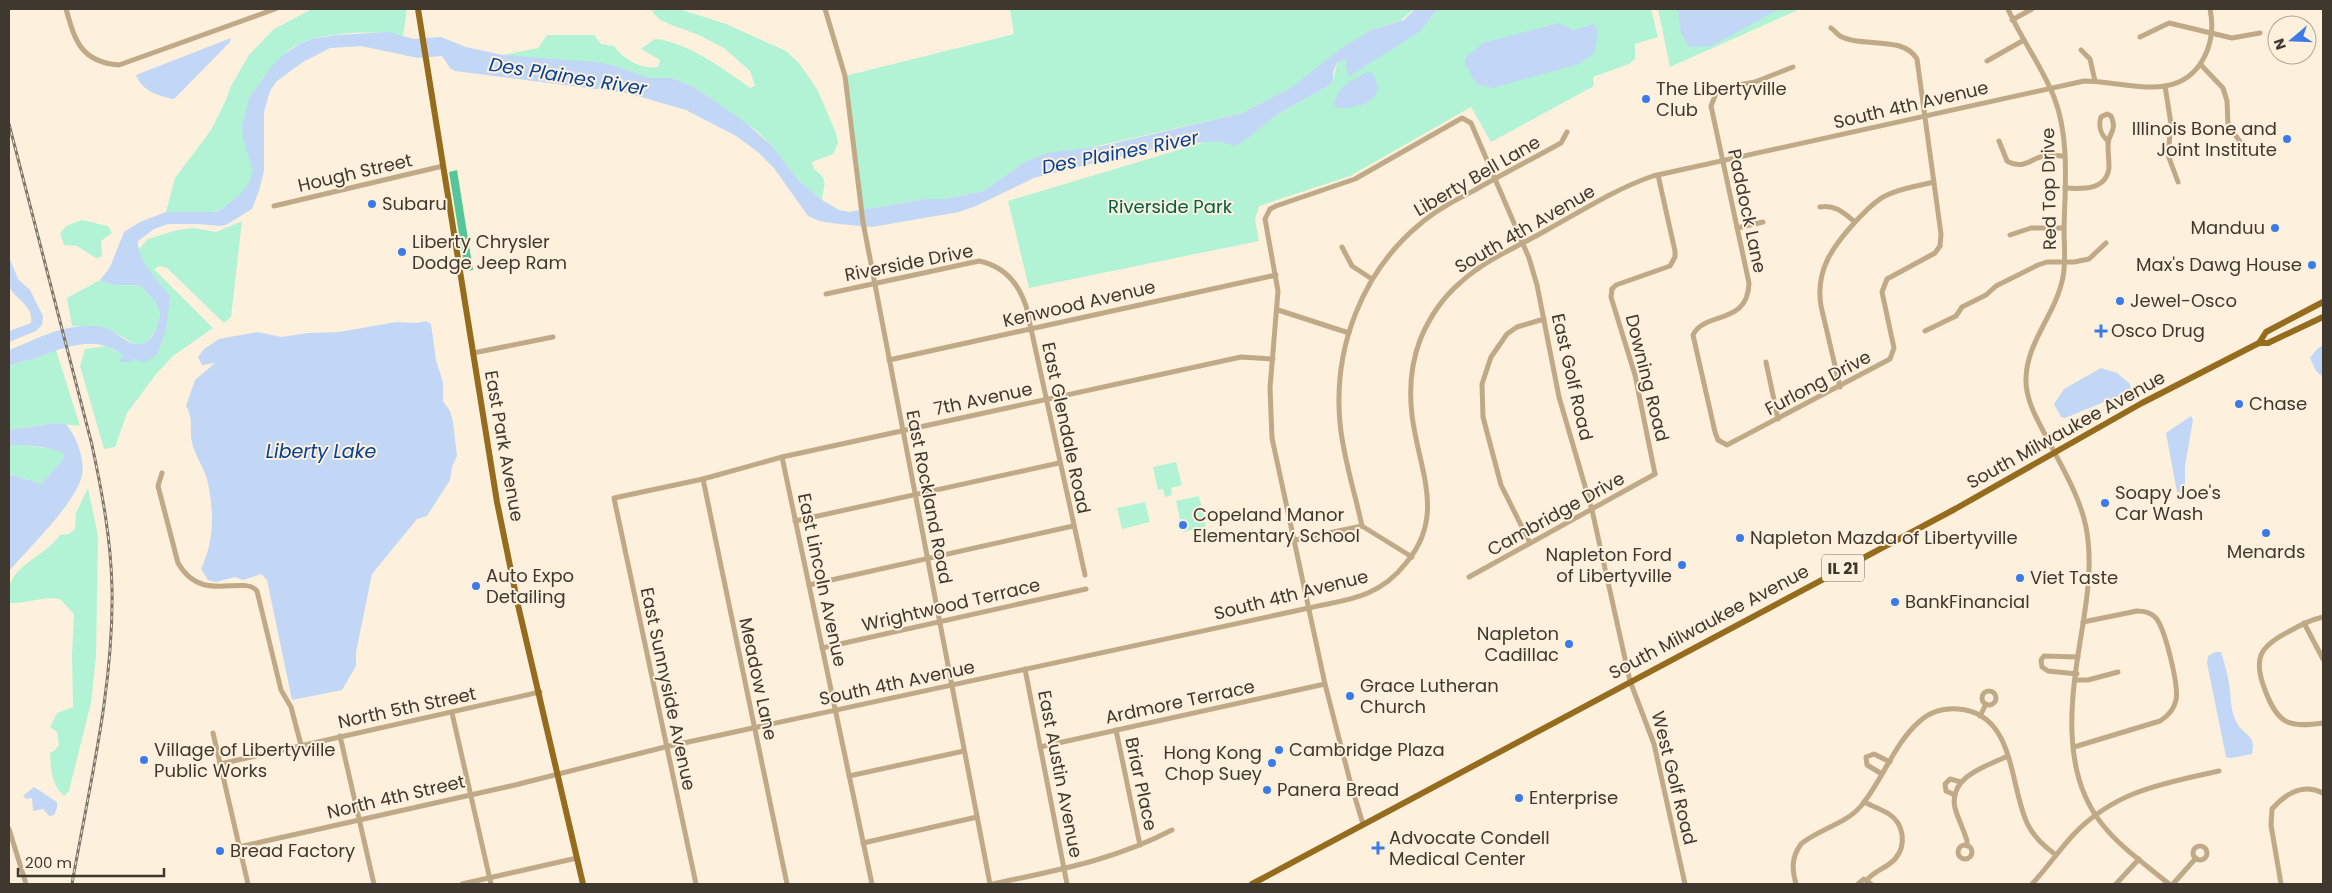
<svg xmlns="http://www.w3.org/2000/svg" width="2332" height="893" viewBox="0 0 2332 893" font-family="Poppins,sans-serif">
<rect width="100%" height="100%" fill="#fdf0dc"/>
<g fill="#b3f3d5">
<path d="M312 9H407L403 36C377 29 300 31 283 56 269 78 255 113 243 138 246 147 254 161 253 172 250 188 232 207 217 211 204 215 180 212 166 212L175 178 211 130 226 100 231 86 249 55 274 29Z"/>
<path d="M650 9H679L726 24 786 51 799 63 817 89 836 133 838 143 833 154 812 162 814 169C829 180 824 183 822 200L799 181 773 147 757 131 694 87 672 78H649L617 66 503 55 538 48 547 35H594L601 44 614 46C623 59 642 70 658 67L660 60 641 49 655 39C687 42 724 69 750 88L755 86 750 71 724 48 699 35 669 24 659 19Z"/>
<path d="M1010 9H1414L1400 21 1371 30 1292 87 1242 113 1023 163 984 191 944 199H924L861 210 845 76 1014 34Z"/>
<path d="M1438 9H1651L1658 37 1635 44V59L1629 64 1593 77 1594 86 1491 142 1471 107 1350 176 1259 206 1255 219 1259 241 1029 288 1008 201 1205 142H1221L1233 146 1276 115 1328 86 1333 81 1337 63 1345 59 1348 76 1431 18Z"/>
<path d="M1658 9H1800L1670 67Z"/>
<path d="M82 220 108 226 112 233 101 241 102 257 96 258 77 246 64 245 60 234 66 226Z"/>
<path d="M242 221 231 317 224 323 167 268 160 266 154 269 213 328 173 356 157 373 127 413 115 447 104 449 80 366 85 349 107 346 134 359 166 330 138 250 148 239 177 230 194 228 216 232Z"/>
<path d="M100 280C113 288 127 284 141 286L156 303 160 313C158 328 149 353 129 341 122 337 116 332 108 329 98 325 84 326 72 326L67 298Z"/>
<path d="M56 350 80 426 54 423 9 430V366Z"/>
<path d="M16 444 58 450 63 453 64 458 41 484 9 474V446Z"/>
<path d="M1176 462 1182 485 1171 488 1172 495 1165 497 1163 489 1158 490 1153 467Z"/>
<path d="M88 488 98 536 96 656 91 703 69 791 64 796C51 784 51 770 50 753L55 750 59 745 57 732 50 727 57 713 73 707 72 655 74 614 60 599C42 596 27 604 10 603 1 567 44 559 60 535L69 534 75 529 76 513Z"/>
<path d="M1199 496 1206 526 1183 532 1176 501Z"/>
<path d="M1145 502 1150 522 1122 529 1117 508Z"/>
</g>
<path fill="#54c699" d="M457 170 473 270 465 271 449 172Z"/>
<g fill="#c2d7f6">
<path d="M1415 9H1438L1419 32 1348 77 1345 59 1337 63 1333 72V81L1328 86 1276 115 1243 142 1233 146 1221 142H1205L1142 151 1034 178 976 206 959 212 872 227 839 224 819 221 808 216 774 168 758 152 736 136 686 110 627 93 455 71 450 68 442 56 418 58 361 46 330 48 303 62 277 81 270 91 264 112V171L259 191 252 209 226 225 219 226 198 224H168L154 229 138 241C137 261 158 280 170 296L166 330 157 355 144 363 134 359C130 363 124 363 119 361L123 355C99 336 71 345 46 354 34 359 21 361 9 366V350C39 338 72 319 106 328 117 331 129 347 141 344 155 341 158 324 160 313L156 303 141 286C126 284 113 288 100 280L110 267 124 232 140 222 166 212H216L224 208 242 192 249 182 253 171 243 138 242 126 249 98 271 67 284 54 299 44 312 39 336 35 390 32 413 39 441 37 466 47 503 55 597 62 617 66 649 78H672L694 87 745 122 773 147 799 181 822 200 839 210 849 212 924 199H944L984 191 1023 163 1047 153 1102 146 1242 113 1292 87 1340 49 1371 30 1404 20Z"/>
<path d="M1678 9H1779L1712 46 1689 47 1681 33Z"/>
<path d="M1559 23 1574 30 1594 24 1598 32 1594 53 1579 64 1493 88 1476 84 1465 64V58L1483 43Z"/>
<path d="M231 38 230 42 174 99C158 96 142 91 136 75Z"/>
<path d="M1367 72 1372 73C1390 101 1357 109 1336 108L1333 102 1336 100C1338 84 1355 80 1367 72Z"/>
<path d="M9 257 18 279 30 290 43 316 42 325 36 331 9 342V331L31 323C34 305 15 300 9 286 7 278 9 266 9 257Z"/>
<path d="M426 321 431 324 436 360 443 382V401L450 411 453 422 457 456 452 467 450 480 427 516 417 519 372 574 356 652V666L342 690 292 700 267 580 261 574 243 580 235 577 216 582 208 580 201 569C215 540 214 509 207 479 203 466 195 455 192 443 189 429 194 419 186 406L195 380 215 363 202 365 198 357 204 349 219 339 258 332 281 337 308 333 339 332 396 322 417 323Z"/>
<path d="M2323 345V377L2316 371 2310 358 2317 349Z"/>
<path d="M2101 368 2117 373 2130 384 2131 391 2065 418 2061 417 2054 404 2064 389Z"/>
<path d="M2191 416 2193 420 2185 466V490L2183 493 2177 492 2166 433Z"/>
<path d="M54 423 66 424C76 436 85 458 82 475 76 503 29 548 9 571V474L41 484 64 458 63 453C55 448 19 443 9 446V430Z"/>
<path d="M2215 652H2221C2224 662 2227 672 2229 683 2231 695 2230 709 2236 721 2242 736 2257 733 2252 754L2231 758 2226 757 2207 663 2208 656Z"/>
<path d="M34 787 57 802V808L54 815 49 816 43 809 33 811 32 798 26 799 23 796Z"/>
</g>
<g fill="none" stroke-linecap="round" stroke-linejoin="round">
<g stroke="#c0a986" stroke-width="5">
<path d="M66 9C75 41 81 62 119 65L275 9"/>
<path d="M825 9 845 76 863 222 990 884"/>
<path d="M2008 9C2021 39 2042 66 2054 97 2070 138 2065 186 2064 229 2064 244 2066 262 2063 277 2056 314 2027 341 2026 378 2025 400 2038 421 2048 440 2062 467 2080 497 2086 527 2093 563 2087 600 2081 636 2071 697 2060 772 2102 824 2120 847 2146 865 2169 884"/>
<path d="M2012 20 2032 9"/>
<path d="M2140 37 2169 23 2232 38 2260 33"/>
<path d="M2081 50 2090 59 2095 81"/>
<path d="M1987 61 2024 40"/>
<path d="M2201 65 2223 88 2227 101 2228 125 2241 143"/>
<path d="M1793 67 1755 82 1722 88 1717 91 1711 106 1749 283C1748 326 1704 311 1693 335L1715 432 1718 440 1727 445 1890 359 1894 348 1882 292 1887 279 1935 253 1940 246 1941 234 1917 59C1903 35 1862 48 1840 36 1837 34 1834 30 1831 28"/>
<path d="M2165 86 2171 124 2168 155 2178 182"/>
<path d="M1999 141 2007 161C2026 171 2030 157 2048 155 2053 155 2059 156 2064 156"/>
<path d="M2065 188C2081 189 2106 191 2109 168 2109 160 2108 152 2108 145 2108 133 2118 131 2111 116L2107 114 2101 117C2098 126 2101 135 2108 141"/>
<path d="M274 206 443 166"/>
<path d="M1820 207C1835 204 1844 213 1855 222"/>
<path d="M1737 228 1763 222"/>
<path d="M2010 235 2031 228H2064"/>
<path d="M1342 247 1352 266 1372 279"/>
<path d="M1612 289 1611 297 1635 375 1655 474"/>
<path d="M1612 289 1616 285 1670 266 1675 257V251L1658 175"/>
<path d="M826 294 979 261C1004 266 1018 282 1026 306L1085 575"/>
<path d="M1278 310 1349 333"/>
<path d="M1925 331 1956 316 1962 307 1986 295 1996 286 2038 265 2047 262H2074L2089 259 2106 243"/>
<path d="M473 353 553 337"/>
<path d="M889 360 1276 275"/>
<path d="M1766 362 1778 419"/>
<path d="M1840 387 1821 306C1815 270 1833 246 1856 221 1865 212 1873 202 1885 196 1900 188 1918 186 1934 182"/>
<path d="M782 457 872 884"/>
<path d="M162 473 158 486 178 563C202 605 243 574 257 591L281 690 291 707 301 745"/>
<path d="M703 479 787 884"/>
<path d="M795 521 1059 463"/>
<path d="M1362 526C1355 493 1343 457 1340 423 1333 348 1362 272 1420 224 1436 210 1456 200 1475 190 1503 174 1532 159 1561 143L1567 132"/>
<path d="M1295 540 1362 526 1412 557"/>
<path d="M1530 543 1501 485 1483 417 1482 384 1491 357 1507 334 1517 327 1544 319"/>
<path d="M1469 577 1655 474"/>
<path d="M809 585 1073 526"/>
<path d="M2323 617C2310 620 2300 625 2288 632 2259 647 2253 659 2265 690 2278 724 2288 728 2323 723"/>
<path d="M2304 623 2323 659"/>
<path d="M822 648 1086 589"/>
<path d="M1025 669 1067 884"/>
<path d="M2077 674 2048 671 2042 667 2041 660 2044 656 2078 657"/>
<path d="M2076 680H2088L2118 672"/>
<circle cx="1989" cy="698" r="7"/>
<path d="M452 713 491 884"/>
<path d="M1980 716 1986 704"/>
<path d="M1116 730 1140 845"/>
<path d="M213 733 248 884"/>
<path d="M340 736 374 884"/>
<path d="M1040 747 1325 684"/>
<path d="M2074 747 2160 721C2168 716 2174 710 2176 700 2179 686 2165 627 2155 617 2150 612 2143 611 2137 611L2083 622"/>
<path d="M220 764 540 692"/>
<path d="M1882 774 1867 765 1866 757 1874 754 1890 762"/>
<path d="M849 776 964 751"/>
<path d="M1955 795 1946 791 1945 784 1950 779 1961 782"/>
<path d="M1864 802C1872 806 1881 809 1889 814 1904 824 1907 845 1895 859 1887 868 1874 871 1867 880"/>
<path d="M1363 824 1350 781 1325 684 1272 438 1270 388 1278 291 1265 219 1270 209 1276 206 1355 179 1462 118 1471 123 1529 258 1537 285 1559 397 1592 510 1630 681 1654 744 1685 884"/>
<path d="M9 829 26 884"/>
<path d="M863 843 977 817"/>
<circle cx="1965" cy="852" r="7"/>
<path d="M1967 846V841C1964 830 1958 819 1955 808 1948 777 1986 766 2008 756"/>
<circle cx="2200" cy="853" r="7"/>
<path d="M239 847 515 785 665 747 1309 608C1329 603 1350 601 1368 593 1384 586 1396 576 1406 563 1447 515 1418 468 1412 415 1409 390 1411 364 1420 340 1429 318 1442 298 1461 282 1485 260 1517 247 1545 231 1580 212 1615 189 1653 176L2084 81C2110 81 2140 90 2165 86 2202 80 2217 42 2210 9"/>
<path d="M462 884 577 858"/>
<path d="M696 884 614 498 703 479 782 457 1241 357 1273 359"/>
<path d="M993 884C1057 870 1112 861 1172 830"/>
<path d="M1796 884C1792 869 1791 858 1801 844 1819 829 1846 824 1861 806 1883 780 1894 743 1920 721 1930 712 1944 708 1958 709 2016 713 2009 787 2028 825 2035 838 2044 846 2056 855"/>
<path d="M1858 884 1864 879 1871 884"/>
<path d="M2032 884C2047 868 2059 850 2074 834 2115 791 2164 783 2219 771"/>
<path d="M2116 884 2139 859"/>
<path d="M2173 884 2196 858"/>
<path d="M2281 884 2271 825 2272 809C2286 793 2303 783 2323 793"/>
</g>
<g stroke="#956b1d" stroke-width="6">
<path d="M418 9 497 502 518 605 583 884"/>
<path d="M2259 343 2266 332 2323 302"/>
<path d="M1252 884 1955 509 2142 403 2259 343H2268L2323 317"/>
</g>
<g stroke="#7f7669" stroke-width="3">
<path id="rail" d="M9 124 92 445C102 492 111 539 112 588 114 687 89 787 72 884"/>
</g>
<use href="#rail" stroke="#fdf0dc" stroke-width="1" stroke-dasharray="4" stroke-linecap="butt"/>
</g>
<g fill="#3b7ae9" stroke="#fdf0dc" stroke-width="2">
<circle cx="1646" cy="99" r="5"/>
<circle cx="2287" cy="139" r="5"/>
<circle cx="372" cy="204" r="5"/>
<circle cx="2275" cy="228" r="5"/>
<circle cx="402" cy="252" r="5"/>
<circle cx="2312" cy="265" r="5"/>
<circle cx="2120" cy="301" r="5"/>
<path d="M2098.5 323.5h5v5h5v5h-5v5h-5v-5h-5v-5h5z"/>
<circle cx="2239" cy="404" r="5"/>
<circle cx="2105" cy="503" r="5"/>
<circle cx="1183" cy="525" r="5"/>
<circle cx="2266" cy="533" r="5"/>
<circle cx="1740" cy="538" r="5"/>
<circle cx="1682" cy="565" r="5"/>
<circle cx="2020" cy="578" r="5"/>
<circle cx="476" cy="586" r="5"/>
<circle cx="1895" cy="602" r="5"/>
<circle cx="1569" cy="644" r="5"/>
<circle cx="1350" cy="696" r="5"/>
<circle cx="1279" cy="750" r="5"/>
<circle cx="144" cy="760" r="5"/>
<circle cx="1272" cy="763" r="5"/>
<circle cx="1267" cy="790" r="5"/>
<circle cx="1519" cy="798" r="5"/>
<path d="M1375.5 840.5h5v5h5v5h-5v5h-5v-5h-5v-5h5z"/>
<circle cx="220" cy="851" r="5"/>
</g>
<g text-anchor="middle" stroke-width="4" stroke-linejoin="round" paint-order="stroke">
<rect fill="#fdf0dc" stroke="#786f62" stroke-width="1" x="1822" y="554.5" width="42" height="27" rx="4"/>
<g font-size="16" font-weight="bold" fill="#3f382e">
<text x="1843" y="574">IL 21</text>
</g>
<g font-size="18" fill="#3f382e" stroke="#fdf0dc" text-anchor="start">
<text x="1656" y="95">The Libertyville<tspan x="1656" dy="21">Club</tspan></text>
<text x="2277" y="135" text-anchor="end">Illinois Bone and<tspan x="2277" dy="21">Joint Institute</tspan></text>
<text x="382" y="210">Subaru</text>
<text x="2265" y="234" text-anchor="end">Manduu</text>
<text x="412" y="248">Liberty Chrysler<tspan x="412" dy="21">Dodge Jeep Ram</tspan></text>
<text x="2302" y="271" text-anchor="end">Max's Dawg House</text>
<text x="2130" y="307">Jewel-Osco</text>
<text x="2111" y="337">Osco Drug</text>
<text x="2249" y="410">Chase</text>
<text x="2115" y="499">Soapy Joe's<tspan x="2115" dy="21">Car Wash</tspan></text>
<text x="1193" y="521">Copeland Manor<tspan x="1193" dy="21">Elementary School</tspan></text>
<text x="1750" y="544">Napleton Mazda of Libertyville</text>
<text x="2266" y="558" text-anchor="middle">Menards</text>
<text x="1672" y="561" text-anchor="end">Napleton Ford<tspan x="1672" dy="21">of Libertyville</tspan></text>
<text x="486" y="582">Auto Expo<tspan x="486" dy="21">Detailing</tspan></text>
<text x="2030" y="584">Viet Taste</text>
<text x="1905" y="608">BankFinancial</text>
<text x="1559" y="640" text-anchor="end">Napleton<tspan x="1559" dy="21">Cadillac</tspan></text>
<text x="1360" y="692">Grace Lutheran<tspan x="1360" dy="21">Church</tspan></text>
<text x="154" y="756">Village of Libertyville<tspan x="154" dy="21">Public Works</tspan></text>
<text x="1289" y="756">Cambridge Plaza</text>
<text x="1262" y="759" text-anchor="end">Hong Kong<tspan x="1262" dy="21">Chop Suey</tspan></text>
<text x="1277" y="796">Panera Bread</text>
<text x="1529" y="804">Enterprise</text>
<text x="1389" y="844">Advocate Condell<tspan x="1389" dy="21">Medical Center</tspan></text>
<text x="230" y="857">Bread Factory</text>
</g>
<g font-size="18" fill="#3f382e" stroke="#fdf0dc">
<text transform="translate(1911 105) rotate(-13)" y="6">South 4th Avenue</text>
<text transform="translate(355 173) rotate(-13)" y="6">Hough Street</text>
<text transform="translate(1477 176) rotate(-30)" y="6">Liberty Bell Lane</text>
<text transform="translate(2049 189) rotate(-91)" y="6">Red Top Drive</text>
<text transform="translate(1747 211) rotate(78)" y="6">Paddock Lane</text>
<text transform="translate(1525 229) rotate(-30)" y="6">South 4th Avenue</text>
<text transform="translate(909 263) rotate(-11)" y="6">Riverside Drive</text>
<text transform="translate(1079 304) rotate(-13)" y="6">Kenwood Avenue</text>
<text transform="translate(1572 377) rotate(77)" y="6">East Golf Road</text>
<text transform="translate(1647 378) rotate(76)" y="6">Downing Road</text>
<text transform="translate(1818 383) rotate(-28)" y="6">Furlong Drive</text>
<text transform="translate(983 399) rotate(-12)" y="6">7th Avenue</text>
<text transform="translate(1066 428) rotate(78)" y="6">East Glendale Road</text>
<text transform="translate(2066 430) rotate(-29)" y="6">South Milwaukee Avenue</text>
<text transform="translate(504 446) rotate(80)" y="6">East Park Avenue</text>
<text transform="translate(929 497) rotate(79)" y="6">East Rockland Road</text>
<text transform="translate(1556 514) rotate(-29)" y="6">Cambridge Drive</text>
<text transform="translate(822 580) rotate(78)" y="6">East Lincoln Avenue</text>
<text transform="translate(1291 595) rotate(-14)" y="6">South 4th Avenue</text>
<text transform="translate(951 605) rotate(-13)" y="6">Wrightwood Terrace</text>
<text transform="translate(1709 622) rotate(-28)" y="6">South Milwaukee Avenue</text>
<text transform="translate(758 679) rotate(78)" y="6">Meadow Lane</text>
<text transform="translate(897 683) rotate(-12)" y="6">South 4th Avenue</text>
<text transform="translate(668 689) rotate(78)" y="6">East Sunnyside Avenue</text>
<text transform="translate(1180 702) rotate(-12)" y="6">Ardmore Terrace</text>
<text transform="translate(407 708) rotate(-12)" y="6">North 5th Street</text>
<text transform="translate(1060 774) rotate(79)" y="6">East Austin Avenue</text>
<text transform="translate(1674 778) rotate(76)" y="6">West Golf Road</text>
<text transform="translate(1141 784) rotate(78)" y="6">Briar Place</text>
<text transform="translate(396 797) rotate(-13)" y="6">North 4th Street</text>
</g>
<g font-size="18" fill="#006043" stroke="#fdf0dc">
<text x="1170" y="213">Riverside Park</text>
</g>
<g font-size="19" font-style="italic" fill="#034097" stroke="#fdf0dc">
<text transform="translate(568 76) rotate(9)" y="7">Des Plaines River</text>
<text transform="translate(1120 152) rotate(-11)" y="7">Des Plaines River</text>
<text x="321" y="458">Liberty Lake</text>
</g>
</g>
<rect width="2332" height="893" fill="none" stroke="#3f382e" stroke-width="20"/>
<g transform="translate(2292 40) rotate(251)"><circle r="24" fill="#fdf0dc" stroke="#b1a696"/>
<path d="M0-4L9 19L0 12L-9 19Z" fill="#3b7ae9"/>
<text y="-8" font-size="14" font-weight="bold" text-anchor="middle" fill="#3f382e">N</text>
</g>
<path d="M18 868v8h146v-8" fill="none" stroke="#3f382e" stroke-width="2.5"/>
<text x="25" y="868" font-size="15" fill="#3f382e" stroke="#fdf0dc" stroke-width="4" paint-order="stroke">200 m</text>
</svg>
